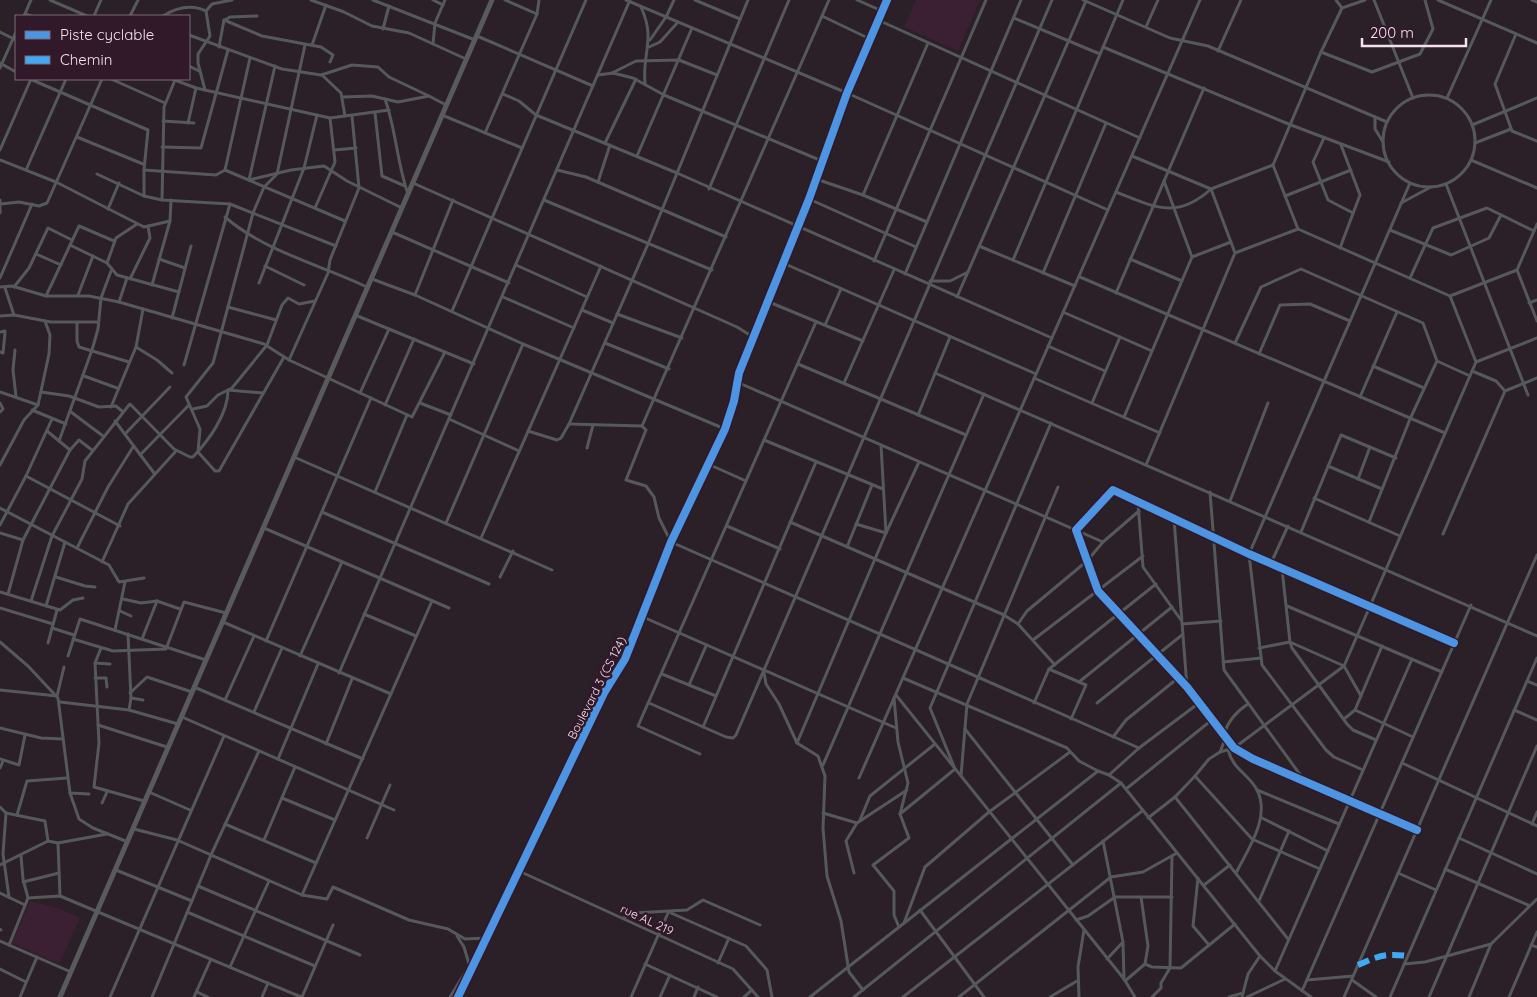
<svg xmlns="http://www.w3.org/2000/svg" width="1537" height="997" viewBox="0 0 1537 997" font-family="Quicksand,sans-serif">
<rect width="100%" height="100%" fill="#2b1f28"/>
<g fill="#3b2033">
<path d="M916 0H980L958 51 904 27Z"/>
<path d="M30 901 61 909 80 918 59 964 12 943Z"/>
</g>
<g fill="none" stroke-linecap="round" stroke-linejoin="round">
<g stroke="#565959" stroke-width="3">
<path d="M50 0 87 16"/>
<path d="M311 0 344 12 372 26 409 33 466 59"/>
<path d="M373 0 475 40"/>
<path d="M433 0 443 5"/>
<path d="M505 0 537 14"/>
<path d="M626 0 847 93 1108 210"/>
<path d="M695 0 740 19"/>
<path d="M857 0 882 11"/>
<path d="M1083 0 1170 38 1208 46 1387 122"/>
<path d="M1336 0 1342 8"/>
<path d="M1374 0 1413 98"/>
<path d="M1438 0 1537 43"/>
<path d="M1532 0 1537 2"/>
<path d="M641 7C656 40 642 52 645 83"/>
<path d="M1342 8 1365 0"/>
<path d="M25 14 31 16"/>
<path d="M24 16 31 0"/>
<path d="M94 16 101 0"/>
<path d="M130 16 138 0"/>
<path d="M163 16C176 8 191 4 206 11L212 4 232 0"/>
<path d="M822 16 870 39"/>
<path d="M1014 18 1100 54"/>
<path d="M224 20 262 36 321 47 333 55 330 62"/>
<path d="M225 20 230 17 257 16"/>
<path d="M878 20 1140 138"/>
<path d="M1146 27 1158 0"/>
<path d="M383 29 389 6"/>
<path d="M0 32 16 40"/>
<path d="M1516 34 1495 84 1512 131 1537 141"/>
<path d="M189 35 282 69 321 75 352 65 378 67 389 77 429 96"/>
<path d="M477 36 593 86"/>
<path d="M650 40 666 17 674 0"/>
<path d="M433 44 435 23 445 0"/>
<path d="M312 45 326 5"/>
<path d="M219 47 224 20"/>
<path d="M649 47 660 42 678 22"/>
<path d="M1103 47 1291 125 1389 162"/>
<path d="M1218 51 1241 0"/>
<path d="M1321 52 1372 72 1420 54 1433 29 1425 0"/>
<path d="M0 63 16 72"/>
<path d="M189 66 199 71"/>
<path d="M275 66 249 180 291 170 324 166 347 181 402 208"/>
<path d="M0 68 16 32"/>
<path d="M612 73 636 61 679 60 717 75"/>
<path d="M322 75 341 93 345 116"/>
<path d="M598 75 613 73 633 78 664 95 822 161"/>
<path d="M30 79 148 130 144 170 216 175 225 170 250 58"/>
<path d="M111 79 165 103"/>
<path d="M172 79 196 88 330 118 389 110"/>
<path d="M205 90 198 63V54L210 36 206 11"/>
<path d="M503 94 519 101 536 115 677 173 1052 338"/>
<circle cx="1429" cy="141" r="46"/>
<path d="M343 97 372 96 398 102 429 96 446 105"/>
<path d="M1447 98 1491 0"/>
<path d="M385 99C396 130 397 163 408 194"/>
<path d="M375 113 382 176 405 186"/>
<path d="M442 115 522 148"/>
<path d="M1375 117V129L1383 142"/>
<path d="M163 121 194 123"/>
<path d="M188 123 196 88"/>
<path d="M1472 125 1537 98"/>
<path d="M485 133 537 14 539 0"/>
<path d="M77 137 143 164"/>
<path d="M1324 138 1313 162 1328 200 1353 213"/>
<path d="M605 143 636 79"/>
<path d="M1475 143 1511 129"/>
<path d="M162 147 201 148 228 50"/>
<path d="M0 150 31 79"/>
<path d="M334 150 356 148"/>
<path d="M637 156 692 28"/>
<path d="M0 160 56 182 144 227 170 221"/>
<path d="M1471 160 1537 188"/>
<path d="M1273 165 1321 52 1342 8"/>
<path d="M26 170 66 79"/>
<path d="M144 170V196"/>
<path d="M225 170 345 221"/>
<path d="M557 170 586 177 726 237"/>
<path d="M97 174 144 196 162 200 230 204 336 246"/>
<path d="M816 179 863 195 927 222"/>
<path d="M598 182 610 145"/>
<path d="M413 183 737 327 753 337"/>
<path d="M1446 184 1528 395"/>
<path d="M709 189 789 0"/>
<path d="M1116 192C1154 207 1177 220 1211 189L1132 156"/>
<path d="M863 195 928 43"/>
<path d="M1285 196 1351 170"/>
<path d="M809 199 916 247"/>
<path d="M0 200V213"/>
<path d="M162 200 164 107 175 80"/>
<path d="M544 200 712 270"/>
<path d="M1401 203 1431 187"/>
<path d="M1 204 19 202 39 206 47 203 102 79"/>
<path d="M315 208 335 162 330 118"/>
<path d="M108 209 119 183"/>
<path d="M225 217C264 251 321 265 367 287"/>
<path d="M1537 224 1517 270 1537 321"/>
<path d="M1390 230 1451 255 1489 238 1501 215"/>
<path d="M392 232 509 283"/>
<path d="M70 245 107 263 117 275 179 292"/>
<path d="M979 246 1075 286"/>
<path d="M1340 248 1360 195 1341 145"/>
<path d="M36 254 61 265"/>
<path d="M1192 257 1231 242"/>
<path d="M159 259 185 268"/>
<path d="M1130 259 1182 281"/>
<path d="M1013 260 1123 0"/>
<path d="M874 261 986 0"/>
<path d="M107 263 116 238 137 224"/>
<path d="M783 263 1036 374"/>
<path d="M516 265 587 297"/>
<path d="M265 266 304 285"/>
<path d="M1043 273 1106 123"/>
<path d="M905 274 1021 0"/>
<path d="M1080 277 1445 433"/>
<path d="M0 278 32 204"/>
<path d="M1410 278 1433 228 1487 208 1534 231"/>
<path d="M130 279 150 238 148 226"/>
<path d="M372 279 415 295 523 344 725 429"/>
<path d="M930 281H950L968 272"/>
<path d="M259 283 304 168 317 115"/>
<path d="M152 285 170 221 171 200"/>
<path d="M0 287 12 286 46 296H89L119 302 264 344 289 360 412 417 445 352"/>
<path d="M14 287 29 268 48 228 72 240"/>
<path d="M5 288 14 315"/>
<path d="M1116 293 1204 88"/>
<path d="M78 295 93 256"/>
<path d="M415 295 453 200"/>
<path d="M46 296 79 226 114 241"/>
<path d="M1450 296 1517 270"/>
<path d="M503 297 574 328"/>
<path d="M957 297 1086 1"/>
<path d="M119 302 127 278"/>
<path d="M769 302 863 341"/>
<path d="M1529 303 1537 300"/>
<path d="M228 307 276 320"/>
<path d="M582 310 613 323"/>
<path d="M452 311 586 0"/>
<path d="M1063 312 1152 351"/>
<path d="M617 314 682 338"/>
<path d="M355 315 474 364"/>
<path d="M0 316 14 315 51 322H97"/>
<path d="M172 318 191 246"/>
<path d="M77 322V341L79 347 129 362"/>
<path d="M825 325 841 289"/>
<path d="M0 332 5 331V333L3 353 0 352"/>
<path d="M605 343 669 369"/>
<path d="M1235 343 1261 287 1301 269 1423 323 1437 361 1410 419 1369 522"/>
<path d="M1048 346 1105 371"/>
<path d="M136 347 157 360 172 373"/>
<path d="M15 350 13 370 16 397"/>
<path d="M1259 354 1280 305 1310 304 1350 321"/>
<path d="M284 357 219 471H215L198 452 200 429 186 397 213 363 253 213 264 187 277 174 305 45"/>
<path d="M289 360 328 273 330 260 359 188 352 116"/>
<path d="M1437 361 1470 376"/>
<path d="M1476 362 1537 338"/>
<path d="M798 364 966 435"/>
<path d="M184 365 230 204"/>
<path d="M1373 366 1424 388"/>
<path d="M1472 371 1496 381 1505 391"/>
<path d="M935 373 1537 636"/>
<path d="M84 376 117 388"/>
<path d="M1034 378 1160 433"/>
<path d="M737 382 1103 542"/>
<path d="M844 383 894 270"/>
<path d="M0 392 38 405"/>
<path d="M41 392 69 396 99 407 116 406 122 411"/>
<path d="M360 393 389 329"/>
<path d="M1360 397 1397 312"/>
<path d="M0 403 3 409 0 412"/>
<path d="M420 403 451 415"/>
<path d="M1092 403 1120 337"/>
<path d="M385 405 414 339"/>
<path d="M111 407 136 347 143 309"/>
<path d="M193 409 207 406 218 395 232 388 267 345 282 305 288 298 299 304 315 301"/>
<path d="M32 410 66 424"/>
<path d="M71 412 103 436"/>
<path d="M918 415 950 337"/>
<path d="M1124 417 1192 257 1164 181"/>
<path d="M449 419 519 451"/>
<path d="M115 421 154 473"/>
<path d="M569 424 642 426"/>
<path d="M642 426 646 430 626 480 646 486 654 497 659 518 671 542 1139 748"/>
<path d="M642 426 829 0"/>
<path d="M47 431 70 450 79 440 92 450"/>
<path d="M528 431 557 440 561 438 569 424 648 244 748 0"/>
<path d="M125 434 170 387"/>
<path d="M764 440 883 489"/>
<path d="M59 441 92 350 98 329 101 298 111 271"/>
<path d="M587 448 593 425"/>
<path d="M140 455 189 405"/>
<path d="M294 457 552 570"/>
<path d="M708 464 746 481"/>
<path d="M0 465 24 420 38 405 49 354 50 335 45 321"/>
<path d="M1146 465 1235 253 1211 189 1273 165 1298 229 1235 253"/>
<path d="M1328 466 1382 489"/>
<path d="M26 476 120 526"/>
<path d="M1358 479 1370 447"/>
<path d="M375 492 407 415"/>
<path d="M1210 492 1224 670 1304 780"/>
<path d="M1314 498 1400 536"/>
<path d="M1230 501 1268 403"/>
<path d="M1138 503 1143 567 1181 620"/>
<path d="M0 508 109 565 119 582 144 578"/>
<path d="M322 512 489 584"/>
<path d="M1174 519 1187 687"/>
<path d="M790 522 1004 615 1018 624 1055 665"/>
<path d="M446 523 523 344"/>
<path d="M856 524 886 533 881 445"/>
<path d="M0 525 26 476 52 419"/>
<path d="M727 526 780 549"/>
<path d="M264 528 449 608"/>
<path d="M1301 532 1341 435 1396 458"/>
<path d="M0 533 23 540"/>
<path d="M1443 534 1505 391 1537 378"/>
<path d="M481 538 601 266"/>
<path d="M847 547 872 485"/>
<path d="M77 548 108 487 133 447"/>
<path d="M102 562 128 504 176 451"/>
<path d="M1271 563 1288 526"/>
<path d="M1282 569 1290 642 1292 648 1347 724 1353 730 1376 740"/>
<path d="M56 577 85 586 95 587"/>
<path d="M500 577 513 551"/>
<path d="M0 592 60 610 73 600 83 598"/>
<path d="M8 594 23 540 70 450"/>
<path d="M123 599 141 603 157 601 180 609"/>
<path d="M31 601 52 536 82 479 85 461 129 405 130 404 174 449 190 457H193C209 440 228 414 228 390L263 393"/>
<path d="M46 606 65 542"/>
<path d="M1287 606 1442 672"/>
<path d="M0 608 53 624"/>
<path d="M120 611 131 616"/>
<path d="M364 614 416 636"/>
<path d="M643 617 896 728"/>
<path d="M223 622 391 694"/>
<path d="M1018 624 1027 611 1087 561 1103 542 1139 511"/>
<path d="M1182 624 1221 621"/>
<path d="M52 628 74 635"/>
<path d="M115 630 125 582"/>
<path d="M128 634 131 698 129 710"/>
<path d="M73 639 113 651 166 649 184 602 226 613"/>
<path d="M142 639 157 601"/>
<path d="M1033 640 1143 556"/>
<path d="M266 641 371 398"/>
<path d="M0 642 28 666 58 698 70 793 79 819 93 828 128 842"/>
<path d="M48 643 57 610"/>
<path d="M101 648 95 663 99 743 94 787 144 801"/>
<path d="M1259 648 1290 642 1344 666 1361 696"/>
<path d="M68 656 80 619 206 660"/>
<path d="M300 656 342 562"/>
<path d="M1223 662 1261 658"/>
<path d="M95 663 110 664"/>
<path d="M1049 669 1086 685 1071 719"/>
<path d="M764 672 766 684 779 704 797 743 818 756 825 776 823 828 827 876 841 921 849 972 863 990"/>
<path d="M339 673 630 0"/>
<path d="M662 674 716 696"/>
<path d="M95 678H106L107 687"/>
<path d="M903 678 1067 748 1079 761 1098 771"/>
<path d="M1527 681 1537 685"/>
<path d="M1079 682 1172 607"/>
<path d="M689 685 706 646"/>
<path d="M194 687 363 759"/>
<path d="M0 690 57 696 64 667"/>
<path d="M130 693 147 677 192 692"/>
<path d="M896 695 1124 979 1135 997"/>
<path d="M131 698 143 700"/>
<path d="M894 698 898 742 908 783 900 814 909 838 873 865 894 891V915L899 927"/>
<path d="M225 700 254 636"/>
<path d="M60 702 129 710 178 724"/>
<path d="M649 703 726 737 733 738 736 735 1052 0"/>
<path d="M1034 703 1049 669 1156 584"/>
<path d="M1097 703 1182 635"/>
<path d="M1199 703 1139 748 1109 775 1121 783 1260 956 1275 971 1311 997"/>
<path d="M1355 710 1413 737"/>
<path d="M1514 710 1537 720"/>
<path d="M254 712 282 648"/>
<path d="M182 717 394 810"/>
<path d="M1344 719 1355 710 1382 646"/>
<path d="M98 725 167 747"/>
<path d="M703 727 816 462"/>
<path d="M0 728 41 738 63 739"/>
<path d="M965 729 1073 865"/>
<path d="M1224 734C1228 721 1237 711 1248 704"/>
<path d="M1113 737 1126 720 1178 678"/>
<path d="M1226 737 1220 752 1234 748 1344 666 1476 362 1450 296 1298 229"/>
<path d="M797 743 886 533 919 462"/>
<path d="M326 744 352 679"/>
<path d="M1228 750C1234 771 1249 774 1257 790 1271 817 1248 849 1236 873"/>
<path d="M1220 752 1209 759 1195 776 1252 839 1320 869"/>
<path d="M700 754 638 726 816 322"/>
<path d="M0 759 19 765 25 735"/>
<path d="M278 759 318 664"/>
<path d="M1402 763 1537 826"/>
<path d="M823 765 984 394"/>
<path d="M0 768 3 761"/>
<path d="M1363 770 1334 757 1326 750 1262 665 1249 554 1410 183"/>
<path d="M961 776 967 704 1058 487"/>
<path d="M859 778 1200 0"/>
<path d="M1126 789 1213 719"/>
<path d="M1257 790 1339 824"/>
<path d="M149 792 190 810"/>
<path d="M70 793 89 794"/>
<path d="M1175 797 1288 939"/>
<path d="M282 798 335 820"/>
<path d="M102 803 107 792"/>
<path d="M0 807 6 813 45 821 48 841"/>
<path d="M6 813 3 854 9 897"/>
<path d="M823 813 857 823"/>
<path d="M900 814 955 769 930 708 1051 423"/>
<path d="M17 815 27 781 67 778"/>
<path d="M1148 818 1175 797 1195 776"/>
<path d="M1262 818 1328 851"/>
<path d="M860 820 870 796 935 744"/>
<path d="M225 824 316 863"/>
<path d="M1532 824 1537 812"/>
<path d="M134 829 177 840 302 895 327 899 333 887 409 920 448 929 465 939 486 938"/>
<path d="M1417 830 1253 759 1234 748 1187 687 1098 591 1076 530 1113 490 1249 554 1454 643"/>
<path d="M367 838 390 785"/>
<path d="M1459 838 1537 874"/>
<path d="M264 840 295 767"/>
<path d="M1103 841 1123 942 1107 959"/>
<path d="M58 843 60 896"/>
<path d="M0 865 48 841 58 843 107 834"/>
<path d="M1445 869 1528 905"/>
<path d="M116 870 192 901"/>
<path d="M519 871 733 969 758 997"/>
<path d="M854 873 846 841 857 823 907 790"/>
<path d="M1398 873 1436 890"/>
<path d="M1198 878 1193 926 1209 945"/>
<path d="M23 882 59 873"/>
<path d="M1204 885 1230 865"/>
<path d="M198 886 360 955"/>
<path d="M0 893 25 905"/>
<path d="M302 895 432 601"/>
<path d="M1141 897 1148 946 1145 964"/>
<path d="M28 898 60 896 301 997"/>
<path d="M1259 901 1289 831"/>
<path d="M920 910 984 997"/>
<path d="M187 912 315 966"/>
<path d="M671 913 746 946 767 970 772 997"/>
<path d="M623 918 634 913 687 910 703 900 760 925"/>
<path d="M1076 920 1088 916 1115 897H1172"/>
<path d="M904 923 925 867 989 812 1070 752"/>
<path d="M0 929 1 930"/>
<path d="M457 936 464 947 469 964"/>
<path d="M0 941 71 972"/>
<path d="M1123 943 1124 979"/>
<path d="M9 945 28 898 23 879 21 856"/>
<path d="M1531 945 1537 947"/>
<path d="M718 963 729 938"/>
<path d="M645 964 717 997"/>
<path d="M1145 964 1152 967 1181 968 1235 924"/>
<path d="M1404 964 1425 962 1491 944 1537 899"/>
<path d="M230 967 269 881"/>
<path d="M0 969 26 982"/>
<path d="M1275 971 1412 659"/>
<path d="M1307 980 1353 976"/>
<path d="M1352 980 1376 997"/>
<path d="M1125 981 1145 964"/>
<path d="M1302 991 1471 605"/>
<path d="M197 992 208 997"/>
<path d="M20 997 37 957"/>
<path d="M110 997 224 736"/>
<path d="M152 997 211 855 259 751"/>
<path d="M194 997 211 959"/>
<path d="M262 997 268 983"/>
<path d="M302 997 333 925"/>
<path d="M450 997 476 955"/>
<path d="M458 997 604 693 625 659 671 542 725 429 734 401 739 373 809 199 847 93 887 0"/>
<path d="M631 997 668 913"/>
<path d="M660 997 670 975"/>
<path d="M694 997 698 987"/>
<path d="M744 997 752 990"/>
<path d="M810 997 1098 771 1109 775"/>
<path d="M854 997 1121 783"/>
<path d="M903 997 1142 811"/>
<path d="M959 997 1111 877 1143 872 1177 853"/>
<path d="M1050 997 1077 981"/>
<path d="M1079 997 1078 967 1084 930"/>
<path d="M1152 997 1161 988V983L1170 968 1172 856"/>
<path d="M1229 997 1243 993"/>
<path d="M1242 997 1248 974 1260 956"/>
<path d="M1247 997 1285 979"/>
<path d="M1344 997 1537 555"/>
<path d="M1390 997 1537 658"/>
<path d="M1429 997 1537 746"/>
<path d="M1469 997 1491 944"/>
<path d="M1509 997 1537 932"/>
</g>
<path stroke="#595a5b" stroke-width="5" d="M60 997 492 0"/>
<path stroke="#3fa9f5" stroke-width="6" stroke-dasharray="12 6" stroke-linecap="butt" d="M1358 965C1378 956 1385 953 1408 956"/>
<g stroke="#31192a" stroke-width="11">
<g id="cycleway">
<path d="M1417 830 1253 759 1234 748 1187 687 1098 591 1076 530 1113 490 1249 554 1454 643"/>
<path d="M458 997 604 693 625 659 671 542 725 429 734 401 739 373 809 199 847 93 887 0"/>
</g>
</g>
<use href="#cycleway" stroke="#4d94e3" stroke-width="8"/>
</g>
<g text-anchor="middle" stroke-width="5" stroke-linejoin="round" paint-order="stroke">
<g font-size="12" fill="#f3e2ed" stroke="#31192a">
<text transform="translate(597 688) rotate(-63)" y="4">Boulevard 3 (CS 124)</text>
<text transform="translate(647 920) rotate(25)" y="4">rue AL 219</text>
</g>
</g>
<rect x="15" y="15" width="175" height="65" fill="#31192a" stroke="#7f6978"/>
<rect x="25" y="31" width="25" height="8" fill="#4d94e3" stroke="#7f6978"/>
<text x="60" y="40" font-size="15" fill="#f3e2ed">Piste cyclable</text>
<rect x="25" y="56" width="25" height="8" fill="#3fa9f5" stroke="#7f6978"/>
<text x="60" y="65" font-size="15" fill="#f3e2ed">Chemin</text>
<path d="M1362 38v8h104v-8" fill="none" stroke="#f3e2ed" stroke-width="2.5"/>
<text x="1370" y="38" font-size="15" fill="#f3e2ed" stroke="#31192a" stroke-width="4" paint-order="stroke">200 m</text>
</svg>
